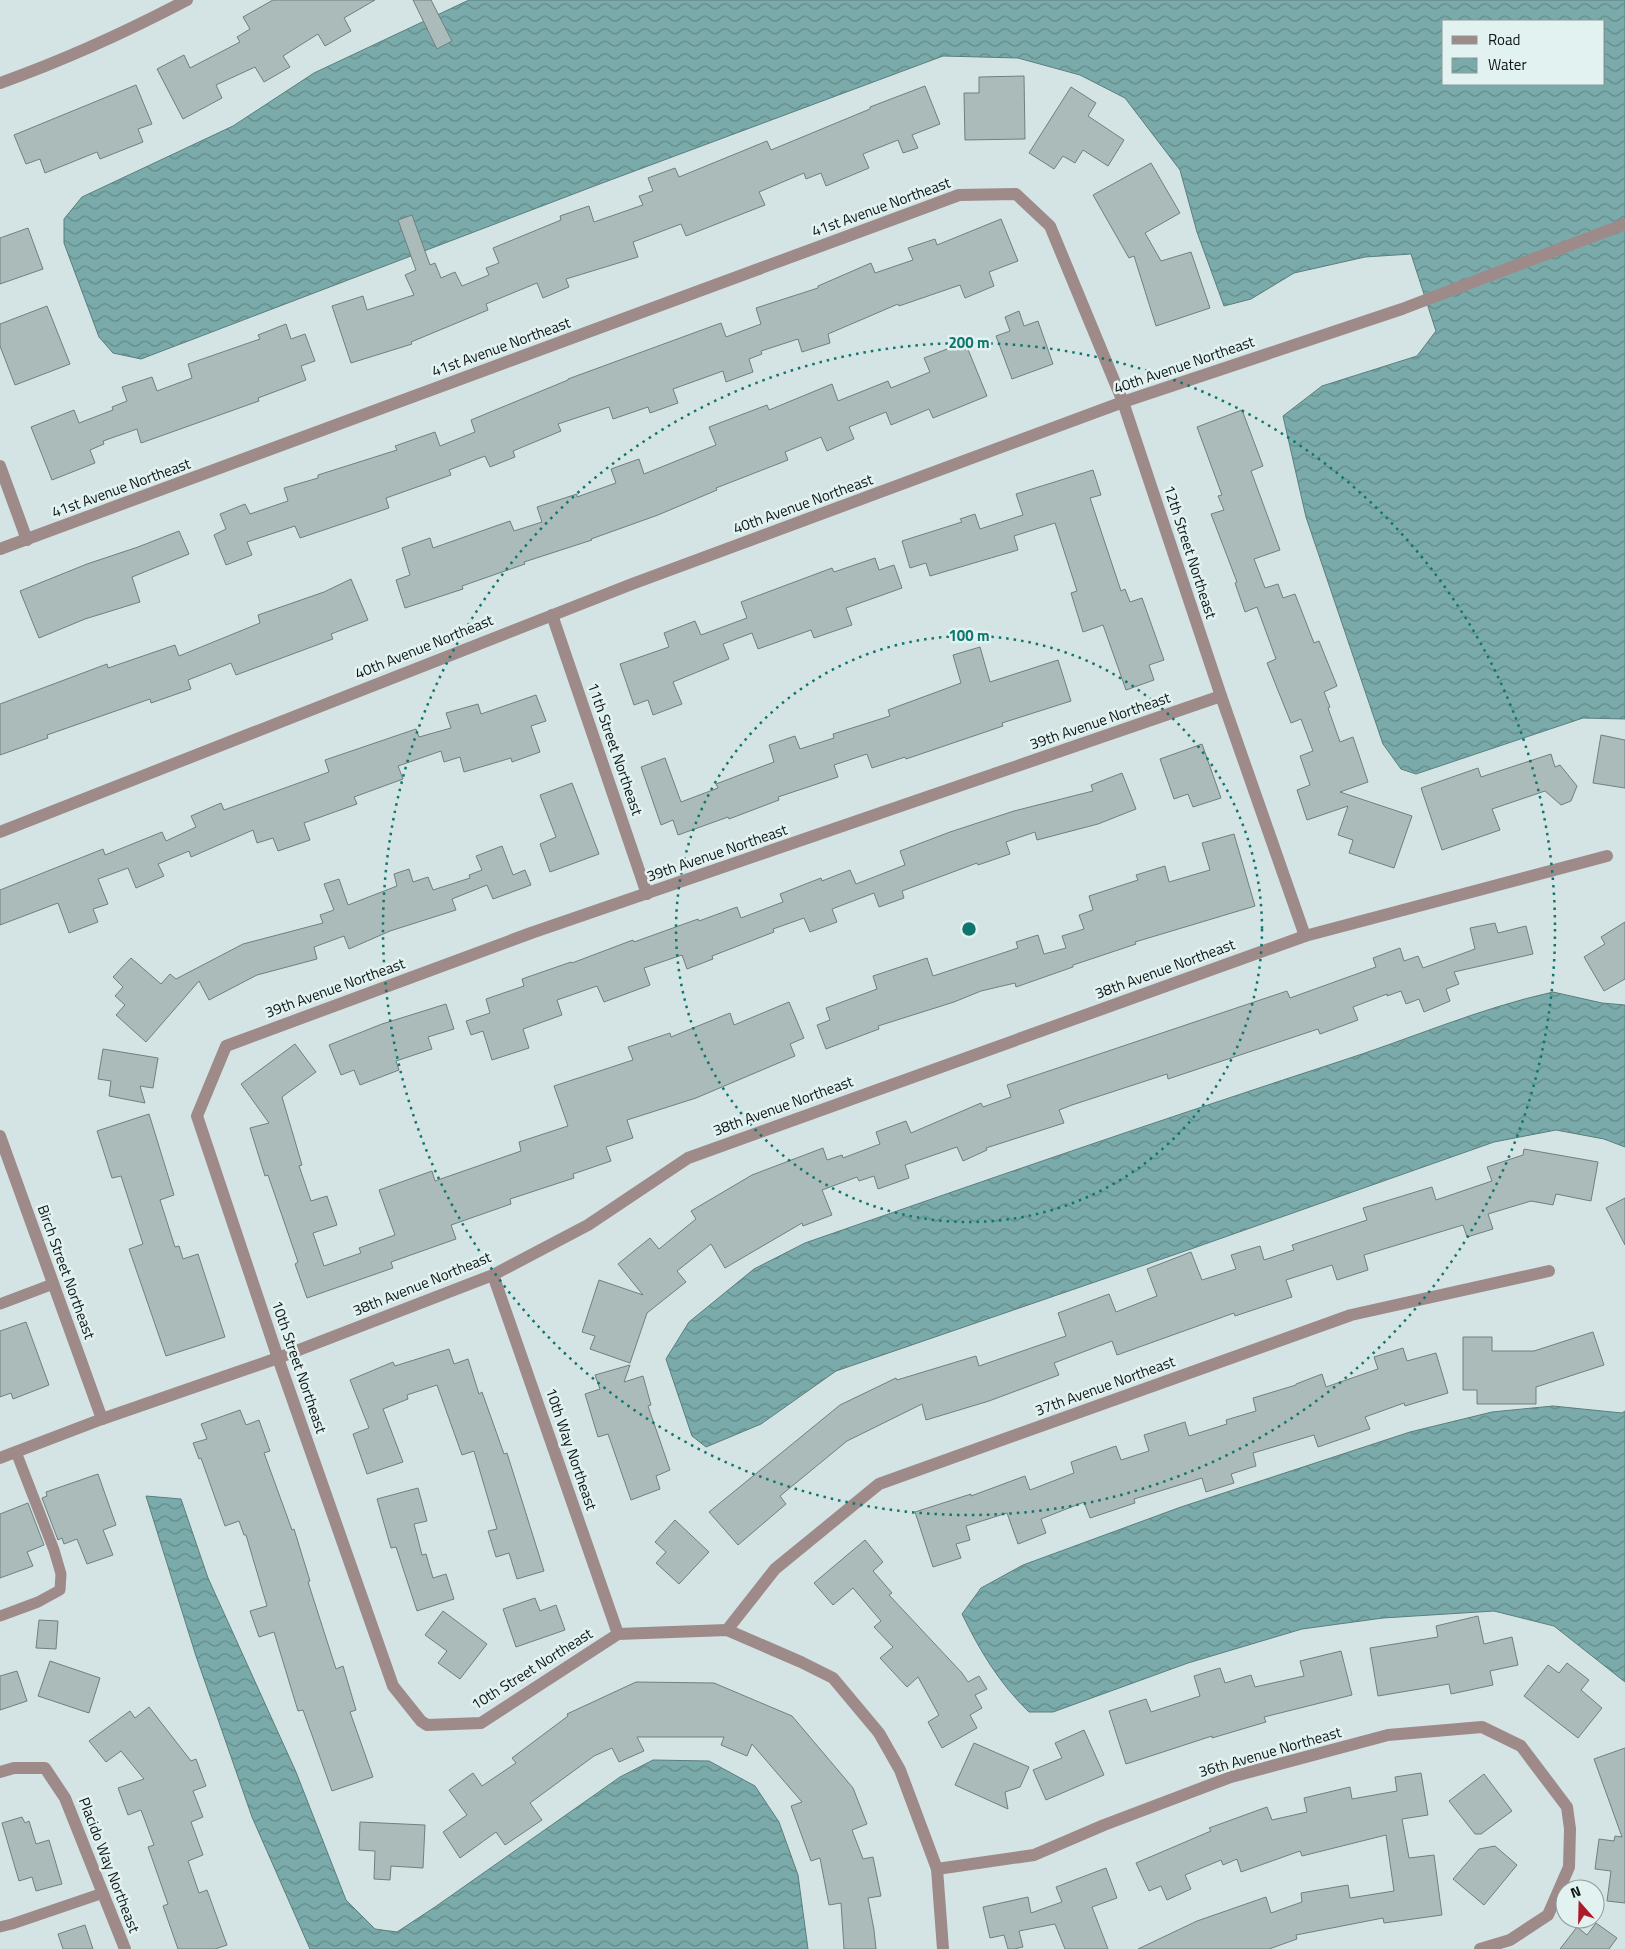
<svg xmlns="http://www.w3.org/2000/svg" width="1625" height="1949" viewBox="0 0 1625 1949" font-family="'Titillium Web',sans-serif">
<defs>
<pattern id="water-waves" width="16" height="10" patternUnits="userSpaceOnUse" patternTransform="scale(1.25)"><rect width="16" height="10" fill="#7aabaa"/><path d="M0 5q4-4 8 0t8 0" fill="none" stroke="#628a89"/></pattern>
</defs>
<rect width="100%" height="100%" fill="#d4e4e4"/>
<g fill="url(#water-waves)" stroke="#5a7e7d" fill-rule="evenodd">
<path d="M469 0H1625V719L1583 718 1416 774 1401 769 1383 744 1306 517 1283 416 1322 386 1417 356 1436 331 1411 254 1365 257 1294 273 1251 299 1224 306 1197 232 1180 170 1125 98 1080 75 1018 58 943 56 597 185 141 359 113 353 99 337 64 243V219L82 197 233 126 314 73ZM1444 21H1604V84H1444Z"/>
<path d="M1553 992 1602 1003 1625 1005V1147L1604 1139 1556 1130 1494 1142 1188 1250 836 1371 761 1424 706 1447 692 1436 666 1359 689 1322 754 1269 805 1243C983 1181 1160 1120 1338 1062 1410 1039 1480 1008 1553 992Z"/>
<path d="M1553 1406 1622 1413 1625 1411V1682L1554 1626 1494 1611 1383 1618 1302 1629 1188 1663 1053 1712H1029C999 1683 980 1651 962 1614L981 1588 1023 1565 1181 1507 1410 1432 1492 1412Z"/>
<path d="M146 1496 181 1499 208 1578 296 1772 346 1900 375 1929 397 1932 435 1907 620 1777 653 1760 709 1761 755 1786 779 1822 798 1875 808 1949H310L252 1817 196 1656Z"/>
</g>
<g fill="#abbbba" stroke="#707f7f">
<path d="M273 0H375L344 18 351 31 325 46 318 34 283 56 290 67 264 82 255 67 216 85 222 98 183 119 157 69 184 55 190 68 240 42 237 37 250 29 243 17Z"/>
<path d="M413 0H431L452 41 437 49Z"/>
<path d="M1024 76 1025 139 965 140 964 93H979V77Z"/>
<path d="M136 85 152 124 138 129 143 142 100 159 97 152 45 173 40 159 26 164 14 135Z"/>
<path d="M925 86 940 124 912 135 918 148 903 153 898 140 863 154 869 168 826 186 821 173 806 179 804 173 759 192 765 205 686 236 681 224 633 242 638 257 566 279 569 287 543 298 537 283 486 304 488 310 411 342 412 344 351 363 332 306 363 296 367 310 414 295 405 275 416 270 398 220 412 215 430 265 435 263 441 278 455 272 462 286 489 275 486 268 499 263 493 248 561 220 560 216 589 206 594 222 643 205 639 196 653 191 648 178 675 168 679 177 767 141 771 150 870 109V107Z"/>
<path d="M1071 87 1096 103 1088 116 1124 140 1108 166 1083 150 1075 163 1063 156 1054 169 1029 153Z"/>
<path d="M1151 163 1180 213 1145 233 1161 261 1191 252 1210 308 1156 326 1134 256 1129 258 1093 195Z"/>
<path d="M1001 219 1018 261 989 272 994 286 965 298 960 285 899 306 898 304 828 334 830 343 802 352 798 339 761 351 762 354 749 359 753 372 726 382 723 371 673 389 678 403 650 413 648 407 613 419 609 407 558 424 561 431 513 451 515 457 490 467 485 456 449 470 451 475 386 498 389 508 300 538 295 526 247 542 252 555 226 565 214 535 226 529 220 514 245 504 250 514 288 501 284 488 318 478V475L397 450 395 446 435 432 440 446 475 432 471 420 568 380V379L721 323 726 337 761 324 756 308 818 288V286L871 263 875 273 913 260 908 248 935 239 937 245Z"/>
<path d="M28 228 43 269 0 284V238Z"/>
<path d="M47 306 70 364 15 385 0 346V324Z"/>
<path d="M1019 311 1024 326 1038 321 1053 364 1012 379 996 336 1010 331 1005 317Z"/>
<path d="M286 324 291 339 305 334 315 361 301 366 306 380 258 398 259 401 141 443 137 429 103 441 104 444 90 450 95 463 52 480 31 427 74 410 79 423 113 410 112 407 127 401 122 387 152 377 157 391 192 378 188 364 260 339 258 335Z"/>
<path d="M965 342 987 396 933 418 929 409 891 425 886 412 849 427 854 439 827 451 821 437 785 452 788 460 716 488 717 490 658 515 591 539 592 540 524 562 525 564 462 586 463 589 405 608 396 580 410 575 402 548 430 538 433 548 510 521 514 531 542 522 537 507 577 494V497L616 483 611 469 639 459 644 474 716 445 709 427 767 405 769 410 832 384 838 401 888 381 891 388 930 372 924 358Z"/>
<path d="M1242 410 1263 466 1251 471 1280 550 1254 559 1265 588 1278 584 1283 598 1295 594 1314 643 1319 641 1337 686 1324 692 1330 707 1328 708 1340 742 1353 737 1368 782 1340 792 1412 816 1394 868 1349 853 1353 840 1338 835 1348 806 1307 820 1297 790 1310 785 1300 756 1313 751 1301 719 1291 723 1267 663 1276 659 1257 607 1245 612 1235 583 1237 582 1211 514 1224 510 1218 496 1222 495 1197 427Z"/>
<path d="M1093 470 1101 495 1090 498 1121 591 1125 589 1130 602 1142 598 1164 660 1149 665 1154 680 1126 690 1103 625 1083 632 1071 593 1077 591 1055 523 1014 536 1018 550 930 576 926 563 910 568 902 541 962 522 960 519 975 514 980 529 1023 515 1016 494Z"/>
<path d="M179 531 189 554 132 577 140 602 85 619 39 638 20 591 87 564 138 547Z"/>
<path d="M875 558 879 570 894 565 902 588 846 608 852 625 814 638 811 630 758 649 752 633 723 644 729 659 673 682 682 704 653 715 648 700 634 705 620 664 669 647 664 633 695 621 701 635 747 618 741 602 832 568 834 572Z"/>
<path d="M351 579 368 620 331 634 333 639 236 675 231 663 188 680 191 689 151 703 150 699 47 735 48 738 0 755V704L107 664 108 668 175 645 179 656 260 623 258 615 324 592Z"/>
<path d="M980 647 990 682 1058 660 1071 701 1002 723 1003 726 906 759 905 757 872 768 867 754 834 765 838 777 778 797 779 800 729 819 728 817 678 835 673 820 661 825 641 767 665 758 681 802 718 788 716 784 774 762 769 745 795 736 800 749 834 738 833 734 890 716 888 710 961 683 953 655Z"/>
<path d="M536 695 546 721 531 726 540 752 512 762 511 758 464 772 460 757 444 762 441 751 398 766 403 779 354 797 357 804 304 823 310 840 278 851 273 838 257 843 253 830 191 857 189 851 158 864 164 876 136 888 128 868 98 879 108 904 93 909 98 922 69 933 58 903 0 925V890L103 849 105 855 162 832 166 841 196 827 191 816 221 803 224 810 329 772 325 760 416 729 419 737 451 728 446 713 478 704 481 714Z"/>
<path d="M1601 735 1625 740V788L1593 783Z"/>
<path d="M1202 744 1221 798 1193 807 1188 794 1174 799 1160 759Z"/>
<path d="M1551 754 1555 767 1560 765 1577 786 1571 801 1561 805 1545 791 1492 809 1500 830 1442 850 1421 788 1478 768 1481 777Z"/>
<path d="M1122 773 1136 809 1098 824 1037 840 1035 832 1006 842 1010 854 978 865 977 863 902 891 904 898 879 907 874 893 832 909 837 922 810 932 804 918 773 929 774 932 712 956 713 959 687 969 682 955 644 968 650 985 604 1002 597 986 557 1000 562 1015 523 1029 529 1048 492 1060 483 1031 471 1035 466 1021 490 1013 486 999 524 986 522 979 571 962 572 963 633 940 634 942 698 919 699 921 737 907 741 918 783 902 780 894 821 878 822 881 850 870 856 884 905 865 900 851 950 832 1014 811 1093 791 1091 785Z"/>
<path d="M572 783 599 854 550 872 540 844 556 837 540 795Z"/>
<path d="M1234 834 1255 906 1135 942 1136 944 1073 965V967L1016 987 1015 983 981 991 954 1002 878 1026 879 1029 826 1049 817 1025 830 1020 826 1008 877 989 873 976 927 958 933 976 1018 948 1016 942 1038 935 1044 954 1066 948 1062 936 1084 929 1079 915 1093 910 1089 896 1138 880 1136 875 1165 866 1169 882 1210 870 1202 843Z"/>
<path d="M502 846 513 875 525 870 531 885 493 899 487 885 452 899 456 910 390 931 349 949 344 936 314 947 317 959 257 975 209 1000 199 981 146 1042 116 1015 125 1005 115 996 123 987 113 977 131 958 161 984 170 974 176 979 243 944 323 923 320 915 334 910 324 884 339 879 348 905 397 886 394 874 409 869 413 882 428 877 433 890 470 878 469 875 482 870 476 856Z"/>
<path d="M1625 922V979L1604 991 1584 957 1605 944 1601 937Z"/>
<path d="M1495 923 1498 933 1526 926 1533 954 1454 972 1459 984 1446 989 1450 1001 1424 1012 1419 999 1406 1004 1401 991 1387 996V994L1353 1007 1358 1020 1320 1034 1318 1029 1168 1079 1167 1074 1072 1105 1059 1110 1064 1123 986 1148 987 1150 963 1161 957 1147 905 1165 909 1178 878 1189 874 1176 859 1181 857 1177 822 1190 832 1215 803 1226 802 1223 725 1268 711 1244 677 1271 686 1282 647 1313 630 1363 590 1349 595 1336 582 1332 599 1280 643 1295 618 1264 650 1238 659 1249 696 1219 691 1211 752 1175 823 1148 827 1160 842 1155 843 1158 880 1144 876 1132 906 1121 911 1133 981 1103 983 1107 1011 1097 1007 1085 1287 991 1290 998 1376 967 1373 958 1400 948 1404 961 1418 956 1423 968 1475 949 1470 928Z"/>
<path d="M789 1002 804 1038 790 1044 795 1056 696 1098 627 1120 633 1138 606 1147 611 1161 573 1174 574 1178 510 1199 511 1204 451 1225 456 1239 391 1262 393 1268 307 1298 295 1264 298 1262 268 1175 265 1176 250 1128 269 1123 241 1084 295 1044 316 1072 282 1097 302 1165 299 1166 311 1201 327 1196 337 1225 313 1233 324 1266 361 1253 359 1248 395 1235 379 1190 432 1171 435 1181 521 1151 519 1142 568 1126 554 1086 633 1060 628 1047 670 1033 671 1037 730 1013 734 1025Z"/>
<path d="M446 1004 454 1029 428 1037 432 1049 396 1061 399 1070 360 1085 354 1070 341 1075 329 1045 382 1024Z"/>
<path d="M103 1049 158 1058 153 1088 140 1086 145 1103 109 1096 111 1081 98 1079Z"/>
<path d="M149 1114 174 1195 160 1200 175 1247 179 1246 183 1259 198 1254 225 1337 166 1356 129 1249 143 1244 121 1176 112 1178 97 1131Z"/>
<path d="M1524 1149 1598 1162 1591 1201 1556 1194 1553 1205 1531 1201 1488 1214 1493 1229 1467 1237 1463 1225 1364 1255 1368 1270 1337 1280 1332 1265 1286 1280 1292 1297 1235 1316 1234 1313 1117 1355 1112 1341 1054 1363 1059 1375 989 1401 926 1420 922 1404 847 1441 780 1496 786 1504 738 1545 709 1512 840 1405 896 1378 897 1380 976 1356 979 1366 1066 1336 1058 1313 1109 1294 1116 1312 1157 1296 1147 1269 1191 1252 1202 1280 1236 1269 1231 1255 1260 1246 1264 1260 1294 1250 1292 1245 1367 1220 1363 1208 1432 1187 1436 1200 1492 1181 1487 1167 1523 1155Z"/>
<path d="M1625 1198V1245L1606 1208Z"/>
<path d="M26 1322 49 1385 13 1399 11 1393 0 1397V1331Z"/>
<path d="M1593 1332 1604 1365 1536 1387V1404H1477V1390H1463V1337H1492V1351H1534Z"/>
<path d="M1403 1348 1407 1361 1436 1353 1448 1393 1405 1406 1404 1403 1365 1417 1370 1429 1318 1447 1314 1435 1253 1453 1256 1466 1231 1474 1234 1483 1206 1492 1202 1478 1134 1499 1135 1503 1090 1518 1084 1502 1041 1519 1046 1533 1018 1544 1007 1513 966 1526 970 1540 956 1544 961 1558 933 1567 915 1512 971 1494V1496L1025 1476 1030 1490 1074 1473 1071 1462 1116 1446 1121 1460 1149 1451 1144 1435 1185 1422 1189 1436 1227 1424 1226 1420 1256 1411 1253 1398 1296 1385V1384L1322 1374 1326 1387 1378 1369 1374 1357Z"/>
<path d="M449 1349 454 1364 468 1359 479 1394 482 1392 504 1454 507 1453 544 1571 517 1579 509 1553 496 1557 488 1531 497 1529 474 1451 462 1455 437 1385 407 1395 408 1399 383 1409 403 1462 367 1474 353 1434 369 1428 350 1380 393 1362 395 1366Z"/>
<path d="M630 1365 624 1382 643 1376 651 1405 648 1406 670 1470 656 1476 660 1489 631 1500 608 1434 598 1437 585 1394 600 1389 595 1375Z"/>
<path d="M240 1410 246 1425 259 1420 270 1451 264 1453 292 1530 294 1529 310 1581 308 1582 336 1669 343 1666 356 1710 350 1712 373 1777 332 1791 303 1710 298 1711 274 1632 259 1637 250 1611 267 1606 246 1535H244L239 1521 225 1526 201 1458 199 1459 193 1443 207 1439 201 1424Z"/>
<path d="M98 1474 116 1525 103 1530 113 1555 87 1564 77 1539 64 1544 62 1538 58 1540 42 1498 47 1496 46 1492Z"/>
<path d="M418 1488 427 1521 414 1524 422 1555 426 1554 433 1578 446 1574 454 1599 417 1611 396 1547 391 1548 377 1499Z"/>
<path d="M28 1503 44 1545 27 1552 33 1566 0 1578V1514Z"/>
<path d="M675 1520 709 1552 679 1584 656 1563 666 1552 655 1542Z"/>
<path d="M865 1540 883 1562 873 1571 892 1593 889 1595 962 1673 968 1682 979 1676 987 1689 975 1695 982 1708 970 1715 977 1728 942 1748 928 1722 939 1715 918 1677 907 1687 880 1658 893 1647 874 1627 881 1621 853 1588 833 1605 814 1583Z"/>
<path d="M535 1598 540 1611 556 1605 565 1630 516 1647 503 1609Z"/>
<path d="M443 1611 487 1644 460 1679 438 1663 447 1651 425 1635Z"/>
<path d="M1478 1616 1484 1644 1512 1637 1518 1665 1490 1671 1493 1685 1451 1694 1449 1684 1378 1696 1370 1648 1438 1637 1436 1626Z"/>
<path d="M39 1620 58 1621 56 1649 36 1648Z"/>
<path d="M1341 1651 1352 1695 1264 1717 1266 1722 1212 1738V1736L1126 1764 1109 1711 1146 1699 1151 1712 1200 1696 1194 1676 1220 1668 1225 1683 1251 1675 1255 1687 1304 1676 1300 1661Z"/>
<path d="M50 1661 100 1678 89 1713 38 1696Z"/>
<path d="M1567 1663 1589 1680 1581 1690 1602 1708 1578 1738 1524 1696 1548 1665 1559 1673Z"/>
<path d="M17 1671 27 1701 0 1710V1676Z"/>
<path d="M636 1682 714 1683 792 1716 853 1788 867 1824 852 1830 863 1859 873 1857 881 1896 868 1898 874 1930 876 1949H844L841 1903 829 1905 820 1858 811 1861 791 1806 802 1802 752 1744 747 1756 721 1745 724 1737H637L644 1751 619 1762 612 1748 594 1756 530 1803 542 1820 505 1845 496 1832 460 1858 443 1832 467 1815 449 1790 473 1773 482 1786 516 1763 512 1758 568 1716 567 1714Z"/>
<path d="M149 1707 191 1761 196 1759 206 1786 193 1791 203 1817 191 1822 203 1855 188 1861 199 1893 207 1890 227 1945 215 1949H178L163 1906 168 1904 148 1847 154 1845 141 1810 128 1815 118 1788 144 1779 121 1751 106 1762 89 1741 130 1711 135 1718Z"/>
<path d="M1084 1730 1104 1775 1046 1800 1033 1770 1062 1758 1055 1743Z"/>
<path d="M974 1743 1029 1767 1020 1787 1005 1792 1008 1809 955 1785Z"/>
<path d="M1625 1748V1903L1607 1901 1611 1871 1595 1869 1599 1839 1614 1841 1615 1836 1622 1837 1594 1759Z"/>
<path d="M1421 1773 1428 1815 1402 1819 1409 1858 1434 1855 1442 1915 1384 1923 1383 1918 1296 1935 1297 1939 1269 1949H1138L1197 1921 1266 1897 1271 1913 1302 1902 1301 1893 1348 1885 1350 1898 1394 1891 1386 1835 1302 1856 1300 1851 1241 1872 1237 1859 1223 1865 1221 1860 1185 1875 1191 1889 1167 1900 1161 1886 1149 1891 1136 1863 1211 1831 1209 1828 1267 1807 1272 1820 1307 1812 1304 1798 1350 1787 1352 1799 1397 1791 1395 1777Z"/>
<path d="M1484 1774 1512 1811 1481 1834H1475L1449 1801Z"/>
<path d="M22 1817 25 1823 29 1821 36 1844 49 1840 62 1884 36 1891 32 1877 19 1881 2 1823Z"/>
<path d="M360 1822 425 1825 423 1868 391 1866 390 1880 374 1879 375 1851 359 1850Z"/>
<path d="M1495 1846 1517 1865 1484 1905 1453 1879 1479 1849Z"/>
<path d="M1106 1868 1117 1898 1092 1907 1108 1949H1065L1055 1924 1019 1931 1023 1947 1014 1949H1008L1004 1935 990 1938 983 1907 1028 1897 1031 1913 1062 1902 1056 1887Z"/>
<path d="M1596 1923 1617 1938 1609 1949H1560L1577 1927 1587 1935Z"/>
<path d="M85 1925 93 1949H63L58 1934Z"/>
</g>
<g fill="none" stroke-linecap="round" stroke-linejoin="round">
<g stroke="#9e8a89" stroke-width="11">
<path d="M0 1304 53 1284"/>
<path d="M0 1616 38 1602 60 1590 61 1574 54 1550 16 1452"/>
<path d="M0 1927 12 1924 103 1893"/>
</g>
<g stroke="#9e8a89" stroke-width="12">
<path d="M0 83C65 60 126 32 187 0"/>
<path d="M0 466 27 540"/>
<path d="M0 549 959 195 1016 194 1050 226 1123 402 1221 696 1305 936"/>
<path d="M552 615 647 894"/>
<path d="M0 1136 102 1419"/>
<path d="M493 1275 618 1634"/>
<path d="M0 1458 102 1419 278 1358 493 1275 588 1225 688 1158 1305 936 1607 856"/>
<path d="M727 1630 775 1569 879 1484 1351 1315 1549 1271"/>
<path d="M0 1772 14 1768H45L65 1798 125 1949"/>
<path d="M937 1869 1034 1855 1104 1825 1231 1777 1388 1735 1482 1727 1521 1746 1567 1807 1570 1829 1569 1867 1548 1915 1510 1940 1480 1949"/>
<path d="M943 1949 937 1869 900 1770 879 1733 833 1678 801 1662 727 1630 618 1634 481 1723 427 1725 421 1721 393 1686 278 1358 197 1116 226 1046 531 933 1221 696"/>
</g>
<path stroke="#9e8a89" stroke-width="12" d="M0 832 632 584 1123 402 1402 309 1625 224"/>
</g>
<g fill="none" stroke="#0f766e" stroke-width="2.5" stroke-dasharray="2.5 5">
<circle cx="969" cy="929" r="293"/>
<circle cx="969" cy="929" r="586"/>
</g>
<g text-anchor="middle" stroke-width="5" stroke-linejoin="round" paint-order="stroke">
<g font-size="15" fill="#0f1515" stroke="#e1f2f1">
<text transform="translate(881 207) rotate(-20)" y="5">41st Avenue Northeast</text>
<text transform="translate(501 347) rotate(-20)" y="5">41st Avenue Northeast</text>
<text transform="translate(1184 365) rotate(-19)" y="5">40th Avenue Northeast</text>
<text transform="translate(121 488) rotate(-20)" y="5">41st Avenue Northeast</text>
<text transform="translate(803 504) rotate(-20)" y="5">40th Avenue Northeast</text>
<text transform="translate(1190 552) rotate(72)" y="5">12th Street Northeast</text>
<text transform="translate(424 647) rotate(-22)" y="5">40th Avenue Northeast</text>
<text transform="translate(1100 721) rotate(-19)" y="5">39th Avenue Northeast</text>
<text transform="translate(615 749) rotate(71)" y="5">11th Street Northeast</text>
<text transform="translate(717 853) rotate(-19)" y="5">39th Avenue Northeast</text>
<text transform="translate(1165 969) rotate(-20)" y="5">38th Avenue Northeast</text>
<text transform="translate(335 988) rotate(-20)" y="5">39th Avenue Northeast</text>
<text transform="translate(783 1106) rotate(-20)" y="5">38th Avenue Northeast</text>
<text transform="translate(66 1272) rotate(70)" y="5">Birch Street Northeast</text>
<text transform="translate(422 1284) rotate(-22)" y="5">38th Avenue Northeast</text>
<text transform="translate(299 1367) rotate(71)" y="5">10th Street Northeast</text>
<text transform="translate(1105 1386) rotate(-20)" y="5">37th Avenue Northeast</text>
<text transform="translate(571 1449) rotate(71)" y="5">10th Way Northeast</text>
<text transform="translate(532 1669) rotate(-32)" y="5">10th Street Northeast</text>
<text transform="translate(1270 1752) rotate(-16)" y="5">36th Avenue Northeast</text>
<text transform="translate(109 1865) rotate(69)" y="5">Placido Way Northeast</text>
</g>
</g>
<circle cx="969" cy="929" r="8" fill="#0f766e" stroke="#e1f2f1" stroke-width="2.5"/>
<g font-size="15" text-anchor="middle" font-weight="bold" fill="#0f766e" stroke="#e1f2f1" stroke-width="5" stroke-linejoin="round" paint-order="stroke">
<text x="969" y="348">200 m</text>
<text x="969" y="641">100 m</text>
</g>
<rect x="1442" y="20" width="162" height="65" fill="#e1f2f1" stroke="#8d9a99"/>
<rect x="1452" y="36" width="25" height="8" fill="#9e8a89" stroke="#8d9a99"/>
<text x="1488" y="45" font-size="15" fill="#0f1515">Road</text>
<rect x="1452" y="58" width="25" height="15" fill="url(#water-waves)" stroke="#8d9a99"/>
<text x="1488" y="70" font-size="15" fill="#0f1515">Water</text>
<g transform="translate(1580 1904) rotate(340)"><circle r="24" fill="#e1f2f1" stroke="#8d9a99"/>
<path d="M0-4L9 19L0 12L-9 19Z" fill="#ae1a2b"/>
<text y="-8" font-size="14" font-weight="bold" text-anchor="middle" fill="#0f1515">N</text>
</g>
</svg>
